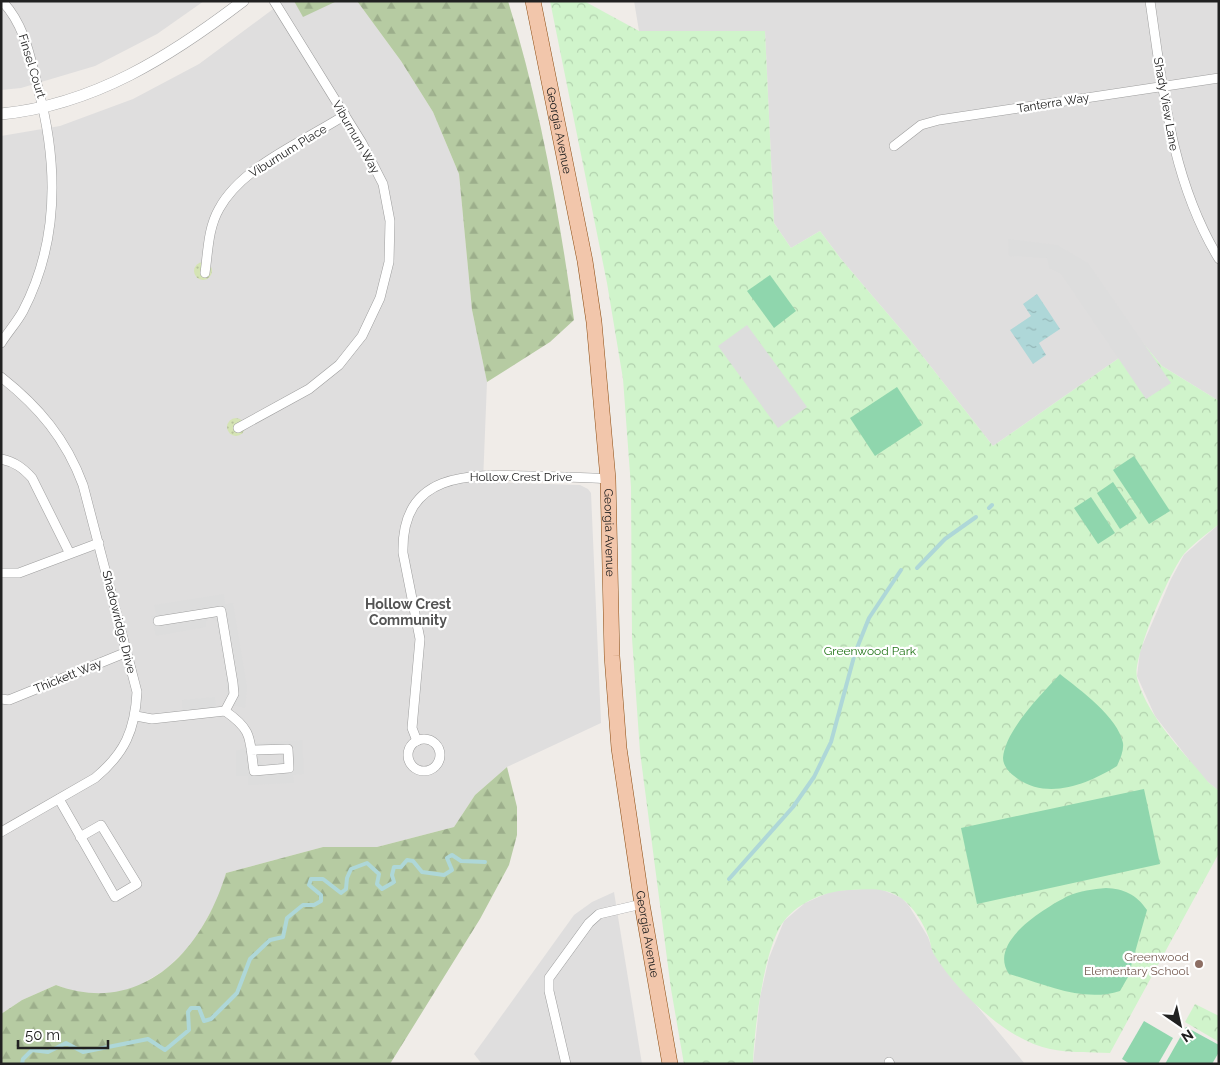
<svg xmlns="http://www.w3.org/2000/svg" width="1220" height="1065" viewBox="0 0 1220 1065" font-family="Raleway,sans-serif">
<defs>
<pattern id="grass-dots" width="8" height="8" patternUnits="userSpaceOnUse" patternTransform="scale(1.25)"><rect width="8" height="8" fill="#d5e4b4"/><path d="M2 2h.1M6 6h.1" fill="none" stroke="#b7c39a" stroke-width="1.8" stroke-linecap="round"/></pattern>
<pattern id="forest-firs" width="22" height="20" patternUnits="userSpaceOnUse" patternTransform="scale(1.25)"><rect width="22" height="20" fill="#b6cba2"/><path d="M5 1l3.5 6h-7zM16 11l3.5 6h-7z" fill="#9cae8b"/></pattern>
<pattern id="park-crowns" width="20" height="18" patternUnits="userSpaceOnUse" patternTransform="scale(1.25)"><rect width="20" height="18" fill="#d0f4cb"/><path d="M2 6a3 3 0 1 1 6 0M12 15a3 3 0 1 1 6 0" fill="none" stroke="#b2d1ae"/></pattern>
<pattern id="water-ripples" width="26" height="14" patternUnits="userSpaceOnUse" patternTransform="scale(1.25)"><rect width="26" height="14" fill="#aed7d8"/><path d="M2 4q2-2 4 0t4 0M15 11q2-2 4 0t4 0" fill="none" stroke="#95b8b9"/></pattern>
</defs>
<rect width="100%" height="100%" fill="#f0ece8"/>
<g fill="#dfdede">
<path d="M1 1H204L157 34 95 66 21 88 1 90Z"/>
<path d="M284 1H357L401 61 433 112 459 174 472 310 487 382 483 482 580 485 588 489 591 493 601 723 507 767 475 795 454 827 377 847H323L226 873 219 898 192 944 165 970 135 988 107 995 75 992 56 985 22 1000 1 1014V136L60 126 133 99 199 64Z"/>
<path d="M634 1H1219V401L1162 366 1142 342 993 446 910 340 841 259 820 231 791 248 774 223 765 31H639Z"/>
<path d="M1219 524V791L1204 779 1155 716 1137 676 1140 651 1171 579 1184 555Z"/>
<path d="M878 888 902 898 909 906 928 937 934 954 1025 1064H753L760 997 769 958 784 921 805 903 832 891Z"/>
<path d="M614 892 642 1064H482L474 1054 574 915 592 902Z"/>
</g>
<g fill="url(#grass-dots)">
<circle cx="203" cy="271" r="9"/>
<circle cx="236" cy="427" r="9"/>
</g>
<g fill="url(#forest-firs)">
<path d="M294 1H337L303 17Z"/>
<path d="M357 1H508C540 104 559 213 574 320L550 342 487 382 472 310 459 174 433 112 401 61Z"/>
<path d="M507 767 517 807V835L509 865 480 919 390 1064H1V1014L22 1000 56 985C142 1017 203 950 226 873L323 847H377L454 827 475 795Z"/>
</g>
<g fill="url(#park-crowns)">
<path d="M550 1H584L639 31H765L774 223 791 248 820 231 841 259 910 340 993 446 1142 342 1162 366 1219 401V524C1208 533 1194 543 1184 554 1170 571 1132 658 1137 678 1148 718 1183 751 1208 782L1219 791V853L1110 1053C1091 1052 1069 1053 1050 1049 1006 1040 958 992 935 956 931 950 931 944 929 938 924 924 913 906 901 898 886 887 868 889 850 890 826 891 800 901 784 921 764 946 754 1031 753 1064H684L671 989 640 752 632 638 631 487 623 379 607 283Z"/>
<path d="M1195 1004 1219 1016V1042L1185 1022Z"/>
</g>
<g fill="#8fd6ad">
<path d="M770 275 796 311 774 328 747 291Z"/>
<path d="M897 387 922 425 875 456 850 418Z"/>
<path d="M1134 456 1170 511 1149 524 1113 470Z"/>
<path d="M1113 482 1137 518 1120 529 1097 493Z"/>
<path d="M1091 497 1115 533 1098 544 1074 508Z"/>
<path d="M1060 674C1080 690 1118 717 1123 743 1124 751 1120 759 1117 766 1088 784 1049 800 1018 779 1011 774 1003 767 1003 758 1005 730 1042 694 1060 674Z"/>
<path d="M1144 789 1160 864 977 904 961 828Z"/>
<path d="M1106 888C1124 889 1136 894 1147 910L1128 977 1120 991C1083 1003 1044 984 1009 974 987 942 1045 908 1068 896 1080 891 1093 889 1106 888Z"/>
<path d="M1144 1021 1173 1038 1158 1064H1130L1122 1059Z"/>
<path d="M1186 1027 1219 1045V1052L1212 1064H1165Z"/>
</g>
<g fill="#ddd" fill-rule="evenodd">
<path d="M1008 239 1057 245 1088 263 1171 383 1146 399 1061 274 1049 268 1047 258 1009 256Z"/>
<path d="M747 325 807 407 778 428 718 346Z"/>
<path d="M224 594 225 604 233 603 247 687 245 708 225 703 227 695 226 675 217 621 209 617 206 622V627L156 636 151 616 156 615 154 605Z"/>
<path d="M215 697 217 717 183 721 182 700Z"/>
<path d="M302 740 304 774 293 775 294 783 248 785V776H236V751L257 743ZM279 753 282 757 279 763 263 764 258 759 261 754Z"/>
</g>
<path fill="url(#water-ripples)" d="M1037 294 1060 329 1039 343 1046 355 1033 364 1010 330 1031 316 1023 304Z"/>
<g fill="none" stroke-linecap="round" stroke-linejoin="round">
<g stroke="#aed7d8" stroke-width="4">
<path d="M989 508 992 505"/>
<path d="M917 568 945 539 976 517"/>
<path d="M729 879 793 807 814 777 831 742 855 653 869 618 901 570"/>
<path d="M22 1064 23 1059 32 1050 48 1052 66 1043 83 1052 148 1039 165 1050 189 1030 188 1012 191 1008H199L204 1021 211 1019 237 993 250 959 270 940 283 937 287 918 303 905H314L321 901V895L309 885 311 879H323L341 893 346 889 347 878 351 869 367 863 379 874 377 884 382 889 394 882 392 875 394 867H401L407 860 413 861 422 872 444 875 452 870 447 858 452 855 461 861 485 862"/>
</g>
<g stroke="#9e9e9e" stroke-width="10">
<g id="minor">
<path d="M1150 1C1163 90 1171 180 1219 259"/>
<path d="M894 146 921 125 939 120 1219 78"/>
<path d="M205 273C208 252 208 228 219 209 242 166 305 141 345 115"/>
<path d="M1 343C8 332 17 322 23 311 60 240 58 163 38 88 30 57 25 25 2 1"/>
<path d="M1 377C39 407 66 439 83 485L137 692C135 730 125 753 95 778L1 832"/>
<path d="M238 428 309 389 339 365 362 336 380 298 389 262 390 221 383 184 362 143 274 1"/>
<path d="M1 459C15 462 23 468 32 478L69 552"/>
<path d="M1 573H19L99 543"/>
<path d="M158 621 221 611 233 683 234 694 225 711C254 731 249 739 254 771L289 768 288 749 251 750"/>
<path d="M1 699 9 700 127 652"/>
<path d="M136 716 152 719 225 711"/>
<circle cx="424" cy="755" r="16"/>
<path d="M417 741 412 728 420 639 403 553C401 471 470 474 531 476 557 477 582 477 608 479"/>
<path d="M59 799 115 897 137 884 101 825 80 837"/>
<path d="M889 1062 890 1064"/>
<path d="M566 1064 549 991V978L589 923 599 914 642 904"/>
</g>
</g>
<g stroke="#9e9e9e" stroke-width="12">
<path id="tertiary" d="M1 114C94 105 171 56 243 1"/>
</g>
<g stroke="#8c4c11" stroke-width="16">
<g id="primary">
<path id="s1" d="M533 1 585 261 594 322 608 479 612 656 619 748 642 904 670 1064"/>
</g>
</g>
<use href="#minor" stroke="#fff" stroke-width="9"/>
<use href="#tertiary" stroke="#fff" stroke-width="11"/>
<use href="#primary" stroke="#f2c6ab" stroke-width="15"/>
</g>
<circle fill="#8d6e63" stroke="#fff" stroke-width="2" cx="1199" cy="964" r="5"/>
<g text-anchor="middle" stroke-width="4.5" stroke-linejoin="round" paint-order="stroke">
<g font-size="12" fill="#212121" stroke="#fff">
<text transform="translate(32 66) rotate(73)" y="4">Finsel Court</text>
<text transform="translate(1053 103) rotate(-9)" y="4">Tanterra Way</text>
<text transform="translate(1166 104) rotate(80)" y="4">Shady View Lane</text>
<text dy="4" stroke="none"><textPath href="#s1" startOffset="132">Georgia Avenue</textPath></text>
<text transform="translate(356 137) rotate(60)" y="4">Viburnum Way</text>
<text transform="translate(288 151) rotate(-32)" y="4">Viburnum Place</text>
<text x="521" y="481">Hollow Crest Drive</text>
<text dy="4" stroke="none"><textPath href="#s1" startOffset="538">Georgia Avenue</textPath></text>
<text transform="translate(119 622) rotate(76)" y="4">Shadowridge Drive</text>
<text transform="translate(68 676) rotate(-22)" y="4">Thickett Way</text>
<text dy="4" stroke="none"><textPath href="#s1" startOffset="942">Georgia Avenue</textPath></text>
</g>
<g font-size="12" fill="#227518" stroke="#fff">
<text x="870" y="655">Greenwood Park</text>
</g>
<g font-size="12" fill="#785e54" stroke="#fff" text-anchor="end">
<text x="1189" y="961">Greenwood<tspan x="1189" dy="14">Elementary School</tspan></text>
</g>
<g font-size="14" font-weight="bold" fill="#545454" stroke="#fff">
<text x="408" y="609">Hollow Crest<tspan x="408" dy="16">Community</tspan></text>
</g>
</g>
<rect width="1220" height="1065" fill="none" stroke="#212121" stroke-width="5"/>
<g transform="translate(1180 1025) rotate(146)" stroke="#ffffff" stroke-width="4" paint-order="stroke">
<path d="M0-4L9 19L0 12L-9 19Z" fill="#212121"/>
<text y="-8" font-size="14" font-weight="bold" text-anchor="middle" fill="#212121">N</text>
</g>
<path d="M18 1040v8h90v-8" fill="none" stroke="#212121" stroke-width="2.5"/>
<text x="25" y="1040" font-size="15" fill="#212121" stroke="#ffffff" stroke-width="4" paint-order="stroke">50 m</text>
</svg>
